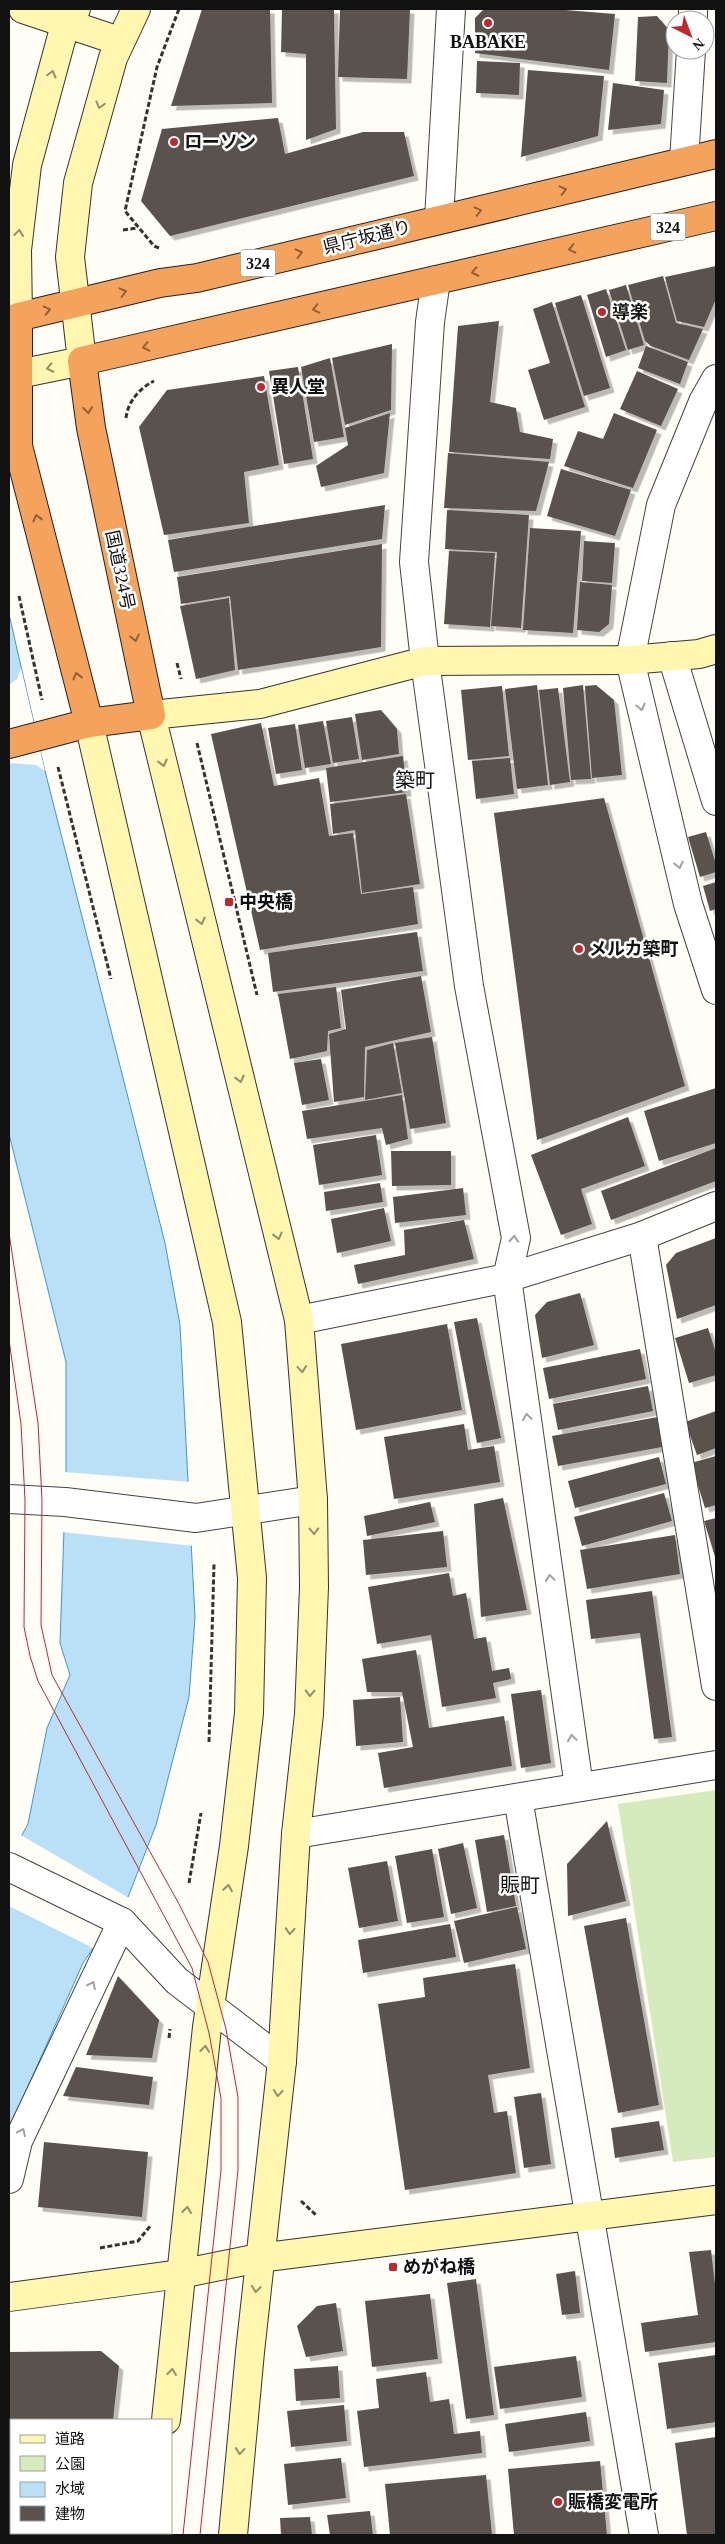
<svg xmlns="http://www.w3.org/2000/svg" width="725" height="2544" viewBox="0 0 725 2544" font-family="'Times New Roman','Noto Sans JP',serif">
<defs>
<filter id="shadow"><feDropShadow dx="4.5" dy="4.5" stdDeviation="0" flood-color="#0004"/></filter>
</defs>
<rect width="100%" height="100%" fill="#fffdf5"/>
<path fill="#d5ebbd" d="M716 1790V2157L673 2162 618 1804Z"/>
<path fill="#b9e0f7" stroke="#3f96cf" d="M9 614 45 771 165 1243 180 1325 195 1618 189 1697 156 1825 128 1897 83 1963 9 2129V1858L28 1824 47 1728 70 1675 60 1643 66 1473V1362L9 1134Z"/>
<g fill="#fffdf5">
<path d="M9 9H30L10 49H9Z"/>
<path d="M21 668 45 771 36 765 11 763 9 766V685L17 679Z"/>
<path d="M64 1472 191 1482 194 1546 62 1532Z"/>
<path d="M19 1834 129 1898 95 1949 9 1906V1853Z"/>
</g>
<g fill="#5a524d" filter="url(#shadow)">
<path d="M202 9H270L272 103 171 106Z"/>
<path d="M282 9H334L336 129 306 140V54L281 52Z"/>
<path d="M340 9H410L407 79 338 77Z"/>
<path d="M484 9H553L615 14 609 70 475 53V18Z"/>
<path d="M657 16 669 30 667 83 635 81 638 17Z"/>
<path d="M477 61 520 63 519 95 476 93Z"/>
<path d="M528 70 604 76 598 136 521 157Z"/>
<path d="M613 83 664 90 661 124 608 130Z"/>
<path d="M278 118 285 154 363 132H404L414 176 170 236 141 201 162 129Z"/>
<path d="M716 266V299L704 327 677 321 665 277Z"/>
<path d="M663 276 676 323 703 329 689 360 651 346 645 341 628 285Z"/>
<path d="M626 285 644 345 628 350 609 290Z"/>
<path d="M606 289 626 350 606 357 587 295Z"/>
<path d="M581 295 610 388 584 396 555 303Z"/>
<path d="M552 302 585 407 544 420 528 370 550 363 533 309Z"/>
<path d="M499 321 490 402 516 408 520 432 553 439 550 459 449 452 458 326Z"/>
<path d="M392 344 391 410 345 425 332 358Z"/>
<path d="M646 346 688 362 680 384 638 368Z"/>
<path d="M330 358 344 437 314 442 301 367Z"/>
<path d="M298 367 313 459 284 464 269 371Z"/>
<path d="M637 371 678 389 661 426 620 409Z"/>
<path d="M264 376 279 465 244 472 249 523 164 535 139 427 167 390Z"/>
<path d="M390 413 384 473 321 487 316 466 348 445 345 428Z"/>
<path d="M614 413 657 430 633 488 564 466 578 431 603 439Z"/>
<path d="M448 453 549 462 536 511 444 508Z"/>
<path d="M561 469 631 490 615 536 547 516Z"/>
<path d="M385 505 382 539 174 572 168 540Z"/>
<path d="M447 510 529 515 521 628 491 626 497 552 445 549Z"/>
<path d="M530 528 581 531 573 633 523 630Z"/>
<path d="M584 541 615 543 612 583 582 581Z"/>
<path d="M382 544 381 647 238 670 230 596 181 604 177 577Z"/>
<path d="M449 551 495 553 490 627 444 624Z"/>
<path d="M580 582 612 585 609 624 599 632 577 630Z"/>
<path d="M229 598 235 670 196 679 180 606Z"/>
<path d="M537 685 548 785 517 789 505 689Z"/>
<path d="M583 685 591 779 571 780 563 688Z"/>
<path d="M596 685 614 700 622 775 592 778 585 686Z"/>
<path d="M502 686 509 756 468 760 461 690Z"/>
<path d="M558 688 570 782 550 785 539 690Z"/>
<path d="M381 710 397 729 399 754 362 760 355 714Z"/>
<path d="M352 717 359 759 333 763 326 721Z"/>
<path d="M323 721 331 764 305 768 298 725Z"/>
<path d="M261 723 274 786 319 778 329 836 353 833 361 894 413 887 418 924 260 950 211 734Z"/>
<path d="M295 724 302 770 276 774 268 728Z"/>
<path d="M403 756 407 792 330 802 326 768Z"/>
<path d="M510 758 514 794 476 799 472 761Z"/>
<path d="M406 794 420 884 362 893 355 830 333 834 330 804Z"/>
<path d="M604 798 685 1086 537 1140 494 813Z"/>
<path d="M706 832 716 864V872L700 877 688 837Z"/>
<path d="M716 882V909L710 911 703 886Z"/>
<path d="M417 932 423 971 273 992 268 953Z"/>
<path d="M421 976 431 1032 365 1047 364 1097 334 1102 329 1034 346 1029 341 990Z"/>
<path d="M336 987 341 1028 328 1031 327 1051 290 1059 278 994Z"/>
<path d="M432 1037 446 1123 410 1129 395 1043Z"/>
<path d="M393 1043 402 1093 365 1100 367 1050Z"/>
<path d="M321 1059 329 1100 302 1105 294 1063Z"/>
<path d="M716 1088V1143L659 1161 644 1111Z"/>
<path d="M402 1095 408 1139 386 1145 382 1128 307 1139 302 1111Z"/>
<path d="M628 1117 645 1166 581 1189 592 1224 561 1235 531 1155Z"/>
<path d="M376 1135 382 1175 319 1185 313 1145Z"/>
<path d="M716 1148V1181L611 1220 601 1191Z"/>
<path d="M391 1151H451V1185L392 1186Z"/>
<path d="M380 1183 383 1202 326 1211 324 1192Z"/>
<path d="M463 1188 466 1215 395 1223 393 1197Z"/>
<path d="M384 1208 391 1241 337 1253 331 1219Z"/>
<path d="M464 1220 474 1259 358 1284 354 1265 405 1255 404 1230Z"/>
<path d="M716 1238V1305L677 1319 666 1265 676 1253Z"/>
<path d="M580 1293 594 1345 542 1358 535 1315 547 1302Z"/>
<path d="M477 1318 501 1438 477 1443 454 1322Z"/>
<path d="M447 1324 462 1410 356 1430 341 1344Z"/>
<path d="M708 1328 716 1353V1375L689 1383 675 1338Z"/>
<path d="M640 1349 646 1379 549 1399 543 1368Z"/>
<path d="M648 1386 653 1411 558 1430 553 1404Z"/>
<path d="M716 1411V1448L697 1455 685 1422Z"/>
<path d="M658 1417 662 1447 558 1466 552 1436Z"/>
<path d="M464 1424 468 1450 494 1446 500 1482 394 1499 384 1437Z"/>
<path d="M716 1456V1505L705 1508 691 1463Z"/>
<path d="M659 1457 666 1484 575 1508 568 1481Z"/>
<path d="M664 1493 672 1521 582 1546 574 1517Z"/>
<path d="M503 1498 527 1610 481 1617 474 1504Z"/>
<path d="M430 1502 435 1522 367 1536 364 1516Z"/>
<path d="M716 1518V1560L704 1521Z"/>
<path d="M443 1531 447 1567 366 1575 363 1540Z"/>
<path d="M675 1535 680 1574 587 1589 580 1550Z"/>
<path d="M449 1573 453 1596 466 1593 474 1639 486 1637 492 1671 509 1668 511 1679 493 1683 496 1698 442 1707 431 1635 377 1644 368 1587Z"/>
<path d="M652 1591 672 1737 654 1739 640 1633 591 1639 586 1600Z"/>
<path d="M416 1650 429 1728 504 1716 512 1766 384 1788 378 1753 413 1747 402 1692H367L362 1659Z"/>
<path d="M541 1690 551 1763 521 1768 511 1694Z"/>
<path d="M400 1697 403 1742 356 1746 353 1700Z"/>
<path d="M607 1821 626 1901 568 1916 567 1864Z"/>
<path d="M504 1835 516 1906 487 1912 475 1840Z"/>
<path d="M463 1843 477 1908 451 1914 438 1849Z"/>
<path d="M432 1849 444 1917 407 1923 395 1856Z"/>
<path d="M387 1861 398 1921 359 1928 348 1868Z"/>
<path d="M517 1907 526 1949 464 1963 454 1921Z"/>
<path d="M626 1918 659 2105 618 2113 584 1926Z"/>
<path d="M450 1924 456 1957 363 1973 358 1940Z"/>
<path d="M515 1964 530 2068 488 2075 494 2113 507 2111 516 2173 405 2190 378 2004 425 1997 423 1978Z"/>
<path d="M118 1976 159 2020 152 2058 86 2055Z"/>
<path d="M76 2067 153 2077 149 2105 63 2096Z"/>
<path d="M541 2093 551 2164 524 2168 514 2097Z"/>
<path d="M659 2121 664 2150 615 2158 611 2128Z"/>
<path d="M44 2142 148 2152 142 2217 38 2207Z"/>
<path d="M711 2250 716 2292V2342L645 2352 641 2323 698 2315 689 2252Z"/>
<path d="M575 2271 580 2313 562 2315 556 2274Z"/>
<path d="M476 2279 494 2415 466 2419 447 2283Z"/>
<path d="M430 2294 438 2359 372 2367 365 2301Z"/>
<path d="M336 2303 343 2351 306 2357 297 2326 317 2306Z"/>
<path d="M101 2351 119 2366 113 2420H11V2503H9V2352Z"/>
<path d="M716 2355V2422L667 2429 658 2363Z"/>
<path d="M576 2356 582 2397 500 2409 494 2367Z"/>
<path d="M338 2366 340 2398 296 2401 294 2369Z"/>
<path d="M426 2372 430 2402 449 2399 454 2434 480 2431 482 2453 364 2467 357 2411 379 2408 376 2379Z"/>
<path d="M344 2405 347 2441 291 2447 287 2411Z"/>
<path d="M586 2412 590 2441 509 2452 505 2424Z"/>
<path d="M716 2437V2535H687L675 2443Z"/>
<path d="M341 2458 346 2498 288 2505 284 2464Z"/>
<path d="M600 2461 607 2535H514L508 2469Z"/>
<path d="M486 2475 492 2535H390L385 2484Z"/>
<path d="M370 2511 373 2535H330L327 2515Z"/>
<path d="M310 2517 312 2535H281L280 2518Z"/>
<path d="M9 2519 11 2520V2533H91L100 2535H9Z"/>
</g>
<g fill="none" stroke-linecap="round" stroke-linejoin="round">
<g stroke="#444" stroke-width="30">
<g id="street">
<path d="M693 20V9"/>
<path d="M684 161 691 50"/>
<path d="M439 219 451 9"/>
<path d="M436 280 430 322 414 562 425 661 469 986 516 1238 507 1278 579 1787"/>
<path d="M716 379 703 402 661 505 630 660 688 904 716 990"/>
<path d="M672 656 716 801"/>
<path d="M642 1236 716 1686"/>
<path d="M299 1320 507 1278 642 1236 716 1206"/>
<path d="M9 1499 65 1502 196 1518 313 1500"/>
<path d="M518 1798 644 2535"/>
<path d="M296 1834 716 1765"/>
<path d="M9 1867 122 1922 177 1981 282 2061"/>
<path d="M9 2179 18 2141 122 1922"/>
</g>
</g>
<g stroke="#333" stroke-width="30">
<g id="secondary">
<path d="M23 9 119 41"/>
<path d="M9 318 18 317 17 250 27 165 62 36 76 9"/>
<path d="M9 376 82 361 70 257 78 183 113 58 136 9"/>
<path d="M89 723 227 1322 252 1578 249 1713 234 1846 207 2027 166 2420"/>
<path d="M9 2297 180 2274 259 2258 716 2200"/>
<path d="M151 2535V2533"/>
<path d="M233 2535 250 2352 282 2061 296 1834 309 1714 314 1587 313 1500 299 1320 151 715 260 704 425 661 630 660 699 654 716 649"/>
</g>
</g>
<g stroke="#222" stroke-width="30">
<g id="highway">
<path d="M89 723 18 446V317L160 283 197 278 716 154"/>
<path d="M9 744 89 723 151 715 91 428 82 361 716 216"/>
</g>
</g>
<g stroke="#333" stroke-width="3" stroke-dasharray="5 2.5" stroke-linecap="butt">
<path d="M123 230 138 228"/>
<path d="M159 248 154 246 125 211 157 67 179 9"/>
<path d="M126 418C128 401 140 388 154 381"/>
<path d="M19 596 42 700"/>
<path d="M177 663 181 679"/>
<path d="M197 743 257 995"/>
<path d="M58 767 111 979"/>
<path d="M209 1742 214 1564"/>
<path d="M189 1883 201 1813"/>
<path d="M169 2038 170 2029"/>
<path d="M301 2201 316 2215"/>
<path d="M100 2248 138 2241 151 2225"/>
</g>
<use href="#street" stroke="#fff" stroke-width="28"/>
<use href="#secondary" stroke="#fff6b0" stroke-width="28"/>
<use href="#highway" stroke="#f5a25d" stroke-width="28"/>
<g stroke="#c4262e" stroke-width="1">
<path d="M9 1233 38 1423 42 1500 41 1625 52 1675 179 1904 208 1962 226 2029 238 2097V2170L200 2535"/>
<path d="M9 1340 21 1424 25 1500 24 1627 30 1656 38 1681 192 1968 209 2033 221 2098V2170L183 2535"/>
</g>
</g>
<defs><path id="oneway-chevron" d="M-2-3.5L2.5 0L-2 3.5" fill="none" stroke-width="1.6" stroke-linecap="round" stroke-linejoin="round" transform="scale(1.25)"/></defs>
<g stroke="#948f68">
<use href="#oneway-chevron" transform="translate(52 74) rotate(-75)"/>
<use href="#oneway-chevron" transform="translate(100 105) rotate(105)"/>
<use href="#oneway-chevron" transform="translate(19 233) rotate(-83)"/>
<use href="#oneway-chevron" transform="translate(50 368) rotate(168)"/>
<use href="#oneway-chevron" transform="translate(163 763) rotate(76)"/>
<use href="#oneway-chevron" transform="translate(201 921) rotate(76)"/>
<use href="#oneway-chevron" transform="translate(240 1079) rotate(76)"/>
<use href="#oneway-chevron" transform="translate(278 1236) rotate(76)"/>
<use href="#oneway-chevron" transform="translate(302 1369) rotate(85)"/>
<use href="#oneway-chevron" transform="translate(314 1531) rotate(89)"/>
<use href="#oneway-chevron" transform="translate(310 1693) rotate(92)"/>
<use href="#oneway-chevron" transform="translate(228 1888) rotate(-81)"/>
<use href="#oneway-chevron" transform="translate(290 1931) rotate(94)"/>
<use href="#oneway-chevron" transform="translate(205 2049) rotate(-84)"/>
<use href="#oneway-chevron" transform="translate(278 2093) rotate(96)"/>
<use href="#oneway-chevron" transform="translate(187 2210) rotate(-84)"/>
<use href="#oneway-chevron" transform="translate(256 2289) rotate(96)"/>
<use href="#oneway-chevron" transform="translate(172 2372) rotate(-83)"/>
<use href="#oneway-chevron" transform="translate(240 2451) rotate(95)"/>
</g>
<g stroke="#8e613b">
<use href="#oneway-chevron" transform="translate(563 190) rotate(-14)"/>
<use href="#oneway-chevron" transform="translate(478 211) rotate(-13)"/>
<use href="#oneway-chevron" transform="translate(572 249) rotate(167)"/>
<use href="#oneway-chevron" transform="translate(299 253) rotate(-14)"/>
<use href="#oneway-chevron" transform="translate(475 272) rotate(168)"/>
<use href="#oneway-chevron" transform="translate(123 292) rotate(-14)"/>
<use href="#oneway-chevron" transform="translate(316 309) rotate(167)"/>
<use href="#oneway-chevron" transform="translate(47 310) rotate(-13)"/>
<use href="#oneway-chevron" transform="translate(146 347) rotate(167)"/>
<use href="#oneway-chevron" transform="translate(88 410) rotate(83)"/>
<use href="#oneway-chevron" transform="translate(37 518) rotate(-104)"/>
<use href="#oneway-chevron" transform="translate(135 638) rotate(78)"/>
<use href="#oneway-chevron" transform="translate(77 676) rotate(-104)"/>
</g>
<g stroke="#a0a0a0">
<use href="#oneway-chevron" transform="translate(641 707) rotate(77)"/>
<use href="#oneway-chevron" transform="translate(679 865) rotate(77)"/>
<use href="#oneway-chevron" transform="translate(514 1239) rotate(-87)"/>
<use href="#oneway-chevron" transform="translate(527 1417) rotate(-98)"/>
<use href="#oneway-chevron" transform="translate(550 1578) rotate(-98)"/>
<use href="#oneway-chevron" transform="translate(572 1738) rotate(-98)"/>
<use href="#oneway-chevron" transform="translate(92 1985) rotate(-65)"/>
<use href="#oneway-chevron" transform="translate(22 2132) rotate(-65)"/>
</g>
<g fill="#c4262e" stroke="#fff" stroke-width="2">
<circle cx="488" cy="23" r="5"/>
<circle cx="174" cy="142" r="5"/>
<circle cx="602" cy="312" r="5"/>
<circle cx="261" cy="387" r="5"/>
<rect x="224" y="897" width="10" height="10" rx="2.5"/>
<circle cx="579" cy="949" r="5"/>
<rect x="388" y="2262" width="10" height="10" rx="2.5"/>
<circle cx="558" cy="2502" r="5"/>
</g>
<g text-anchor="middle" stroke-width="5" stroke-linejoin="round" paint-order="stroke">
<g fill="#fff" stroke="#585858" stroke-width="1">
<rect x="650.5" y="213.5" width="35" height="27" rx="4"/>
<rect x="240.5" y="249.5" width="35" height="27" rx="4"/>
</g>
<g font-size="16" font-weight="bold" fill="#111">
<text x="668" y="233">324</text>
<text x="258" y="269">324</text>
</g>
<g font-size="18" font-weight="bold" fill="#111" stroke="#fff" text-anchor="start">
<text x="488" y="48" text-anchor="middle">BABAKE</text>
<text x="184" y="148">ローソン</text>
<text x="612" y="318">導楽</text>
<text x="271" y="393">異人堂</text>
<text x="239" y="908">中央橋</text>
<text x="589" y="955">メルカ築町</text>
<text x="403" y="2273">めがね橋</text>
<text x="568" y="2508">賑橋変電所</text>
</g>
<g font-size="18" fill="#111" stroke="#fff">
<text transform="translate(367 237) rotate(-14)" y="6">県庁坂通り</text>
<text transform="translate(120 570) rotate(78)" y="6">国道324号</text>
</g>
<g font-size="20" fill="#111" stroke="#fff">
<text x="415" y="787">築町</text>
<text x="520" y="1892">賑町</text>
</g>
</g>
<rect width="725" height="2544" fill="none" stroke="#111111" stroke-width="20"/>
<rect x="10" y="2419" width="162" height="115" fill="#ffffff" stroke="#a0a0a0"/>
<rect x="20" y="2435" width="25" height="8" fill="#fff6b0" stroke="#a0a0a0"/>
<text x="55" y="2444" font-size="15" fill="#111111">道路</text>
<rect x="20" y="2456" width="25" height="15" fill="#d5ebbd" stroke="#a0a0a0"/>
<text x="55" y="2469" font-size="15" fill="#111111">公園</text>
<rect x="20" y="2482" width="25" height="15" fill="#b9e0f7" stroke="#a0a0a0"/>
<text x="55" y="2494" font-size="15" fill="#111111">水域</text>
<rect x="20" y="2506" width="25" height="15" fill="#5a524d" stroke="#a0a0a0"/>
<text x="55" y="2519" font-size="15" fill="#111111">建物</text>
<g transform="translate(690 35) rotate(138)"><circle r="24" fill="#ffffff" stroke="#a0a0a0"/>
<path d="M0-4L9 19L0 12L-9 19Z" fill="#c4262e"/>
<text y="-8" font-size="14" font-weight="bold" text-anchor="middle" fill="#111111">N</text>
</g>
</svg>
